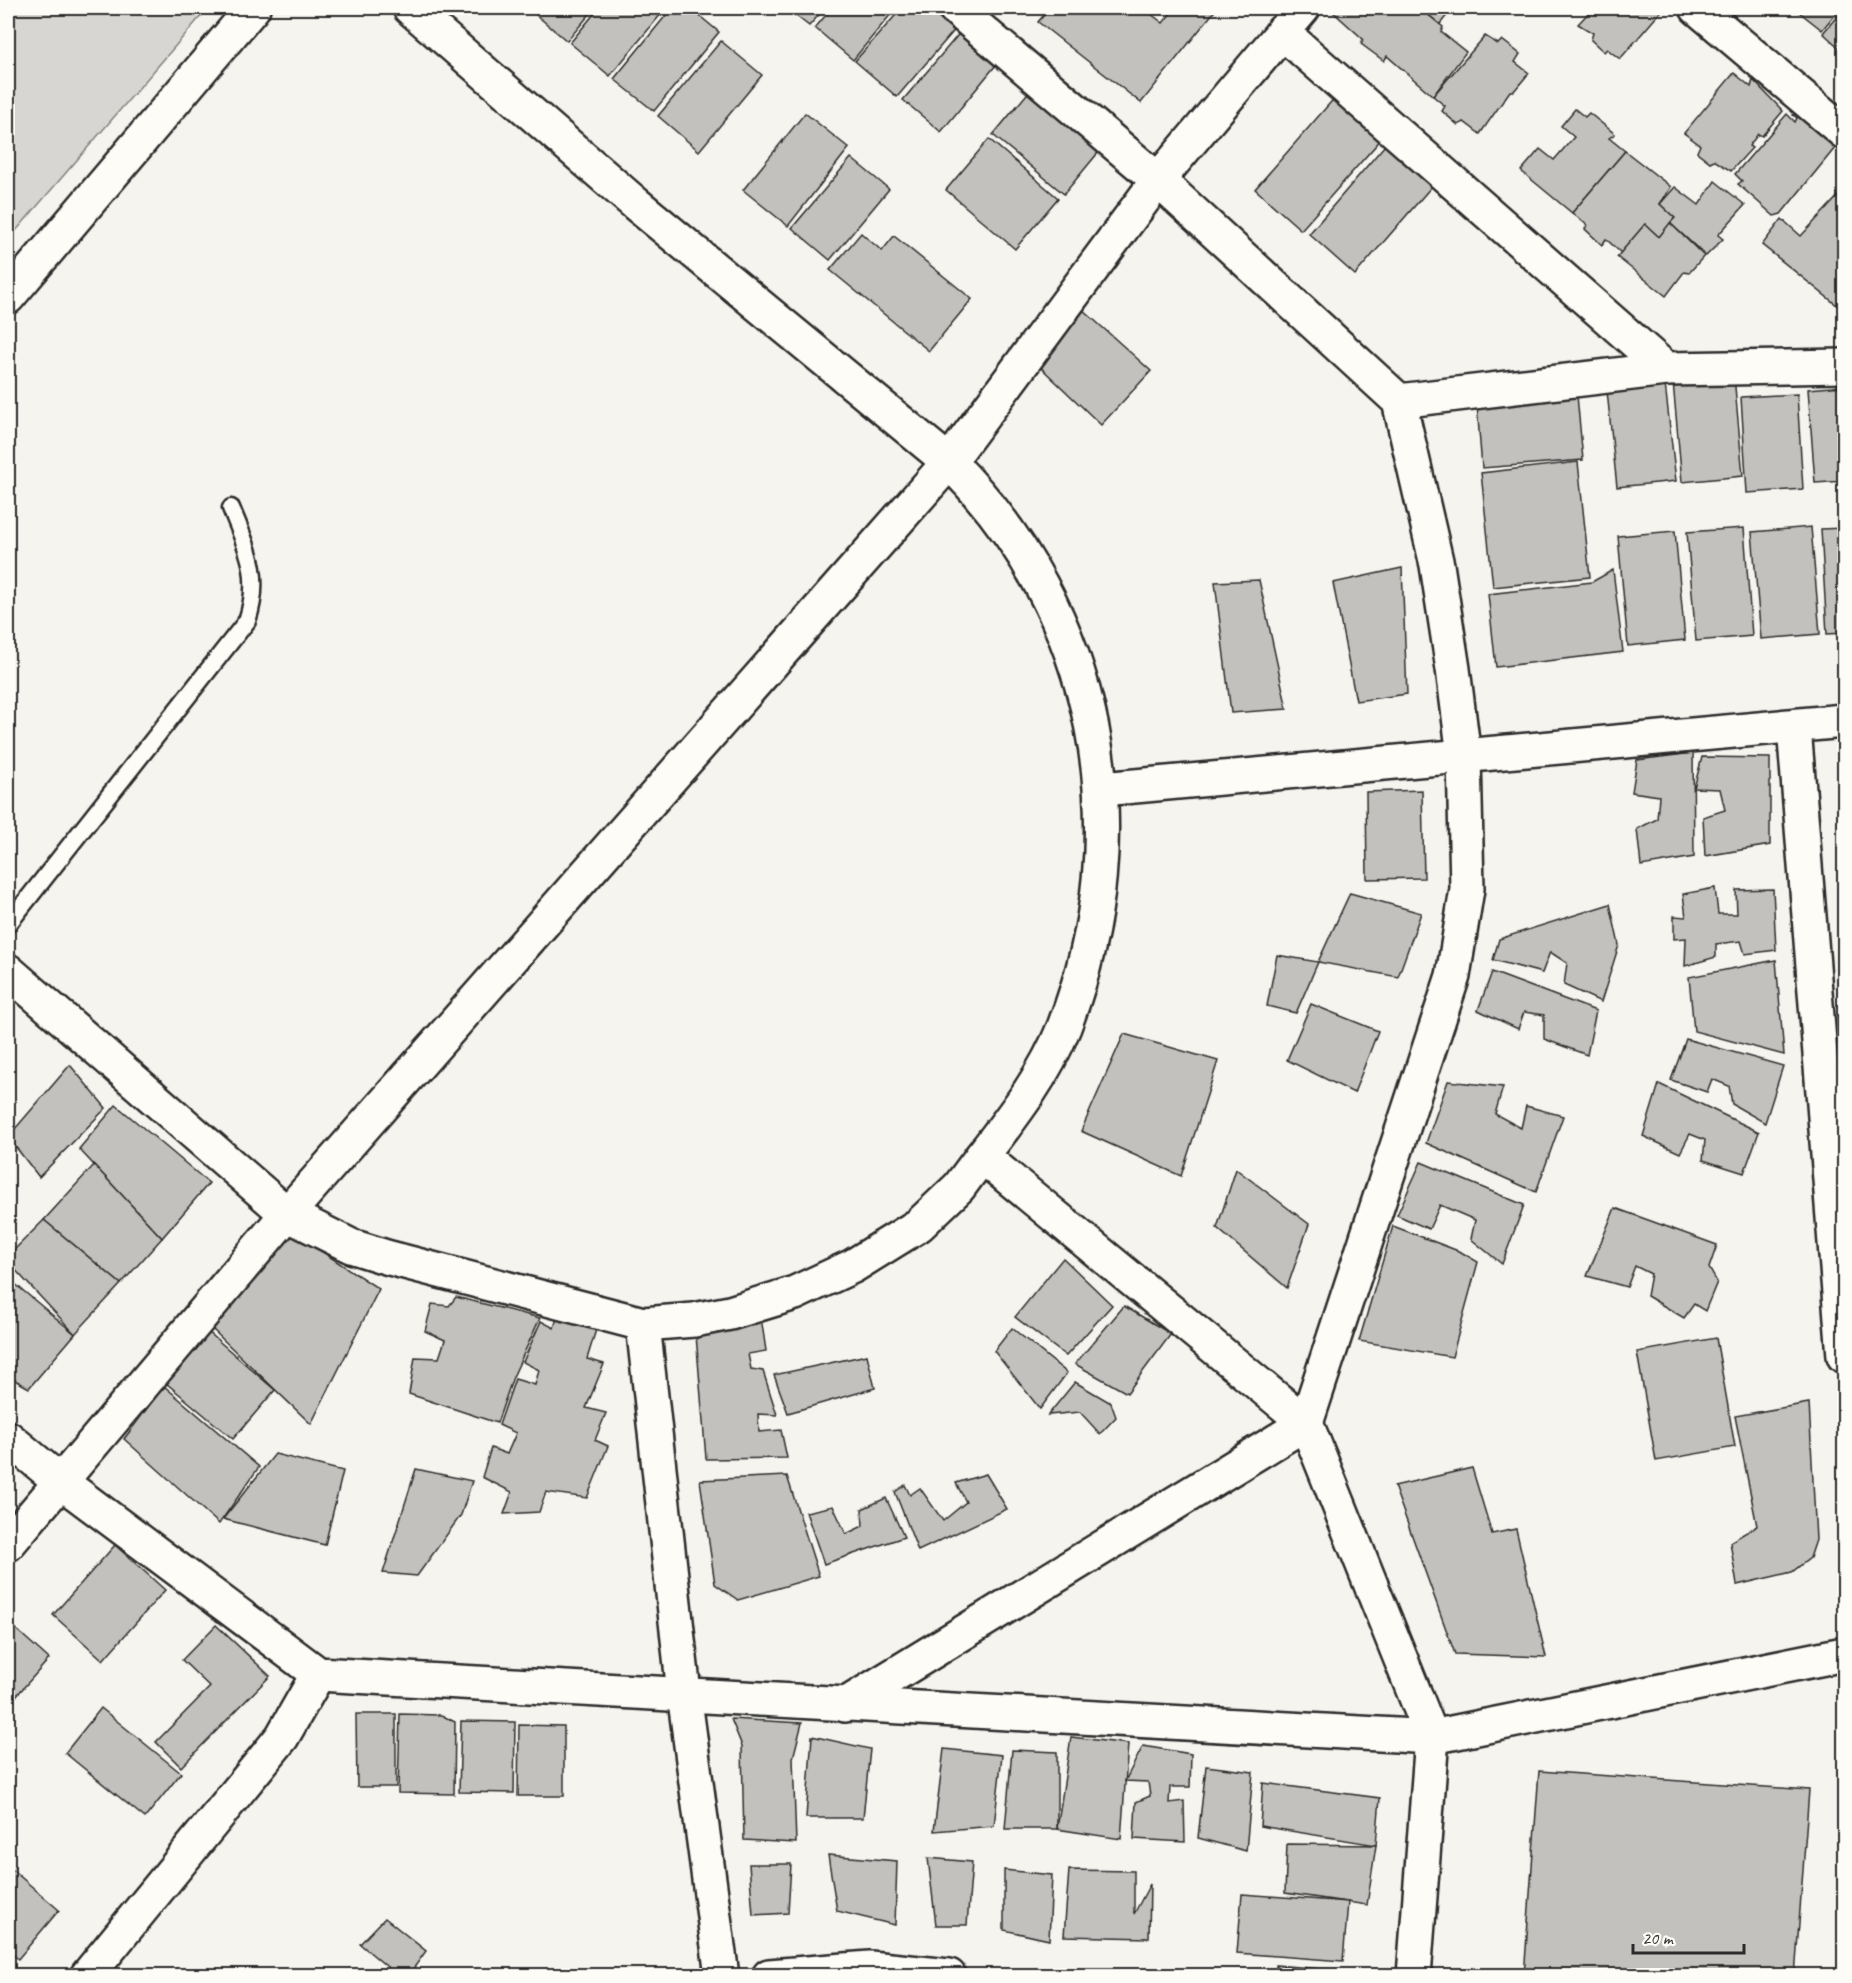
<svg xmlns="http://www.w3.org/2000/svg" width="1852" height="1983" viewBox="0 0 1852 1983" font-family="Caveat,sans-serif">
<rect width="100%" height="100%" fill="#f5f4ef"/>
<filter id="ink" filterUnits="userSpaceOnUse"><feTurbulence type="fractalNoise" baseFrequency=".0167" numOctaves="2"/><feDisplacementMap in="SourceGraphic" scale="12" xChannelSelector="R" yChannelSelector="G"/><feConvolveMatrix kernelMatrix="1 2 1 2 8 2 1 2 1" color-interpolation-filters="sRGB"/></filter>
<g filter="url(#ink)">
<path fill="#d7d6d2" stroke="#81807e" stroke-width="1.5" d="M8 8H208L8 240Z"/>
<g fill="#c2c1be" stroke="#2b2b2b" stroke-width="1.5">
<path d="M528 8H595L567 41Z"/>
<path d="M599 8H666L610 76 570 43Z"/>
<path d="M672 8H690L719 32 654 111 614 79Z"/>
<path d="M786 8H825L809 26Z"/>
<path d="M832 8H896L853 60 815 28Z"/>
<path d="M902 8H937L958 26 897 97 855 61Z"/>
<path d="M1050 8H1143L1163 23 1175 8H1217L1141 103 1038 22Z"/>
<path d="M1335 8H1420L1443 27 1441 32 1466 52 1433 96 1387 56 1384 61 1361 44 1363 39 1332 11Z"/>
<path d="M1420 8H1453L1440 24Z"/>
<path d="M1593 8H1664L1620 59 1607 49 1604 52 1591 40 1593 33 1578 24Z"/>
<path d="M1794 8H1840L1822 30Z"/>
<path d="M1844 8V52L1823 33Z"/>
<path d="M963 29 1000 60 941 132 903 100Z"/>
<path d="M1485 36 1498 44 1502 40 1520 54 1515 62 1529 73 1514 91H1510L1480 134 1464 122 1458 125 1442 111 1445 106 1433 96Z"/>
<path d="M721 41 762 75 699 151 658 116Z"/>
<path d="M1734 73 1751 87 1753 80 1783 111 1762 136 1758 134 1749 146 1752 148 1731 171 1714 160 1710 162 1697 152 1700 145 1684 133Z"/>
<path d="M1031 89 1102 148 1064 194 993 135Z"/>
<path d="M1337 95 1384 136 1301 230 1255 189Z"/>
<path d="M1575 109 1585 117 1589 113 1615 134 1609 138 1625 151 1572 213 1521 171 1540 149 1554 160 1574 137 1561 126Z"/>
<path d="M1797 112 1835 148 1781 214 1774 216 1738 184 1742 181 1735 174 1787 114 1795 122 1797 118 1793 115Z"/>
<path d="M805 113 849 148 788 226 743 190Z"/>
<path d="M989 139 1058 198 1015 249 946 190Z"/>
<path d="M1385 145 1432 186 1355 275 1309 234Z"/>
<path d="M1625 151 1671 187 1660 204 1675 218 1659 237 1645 224 1621 253 1606 239 1602 245 1585 229 1587 225 1572 213Z"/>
<path d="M851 158 889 189 830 260 792 228Z"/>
<path d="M1715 181 1745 205 1718 235 1723 239 1706 256 1670 223 1675 218 1660 204 1675 187 1699 205Z"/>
<path d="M1844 190V309L1843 310 1762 245 1782 219 1801 236Z"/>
<path d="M1670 223 1704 256 1689 273 1684 272 1666 296 1617 257 1645 224 1659 237Z"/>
<path d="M861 233 882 251 894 236 972 299 929 351 830 270Z"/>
<path d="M1082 309 1151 371 1101 425 1032 359Z"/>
<path d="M1734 376 1743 476 1682 482 1673 382Z"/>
<path d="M1665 384 1676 481 1617 487 1607 391Z"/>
<path d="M1576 385 1583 460 1482 468 1476 393Z"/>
<path d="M1844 386V481L1815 483 1808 389Z"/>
<path d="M1797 394 1803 489 1747 493 1741 397Z"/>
<path d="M1578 462 1590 577 1493 587 1481 473Z"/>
<path d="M1811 527 1820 634 1761 639 1752 532Z"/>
<path d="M1744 528 1752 636 1696 641 1687 532Z"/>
<path d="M1844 528V633L1827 634 1821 529Z"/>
<path d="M1675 531 1685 640 1628 646 1618 536Z"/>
<path d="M1402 568 1407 694 1356 701 1333 583Z"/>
<path d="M1613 570 1623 652 1496 667 1488 594 1592 582Z"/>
<path d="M1259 580 1287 709 1231 713 1215 582Z"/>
<path d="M1693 753 1694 857 1641 866 1637 829 1657 819 1659 796 1632 792 1637 760Z"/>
<path d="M1702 757 1770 758V845L1705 856 1703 817 1725 810 1720 789 1694 788Z"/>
<path d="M1422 790 1424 878 1367 879 1366 792Z"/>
<path d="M1715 888 1718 914H1737L1736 890 1773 889 1776 950 1745 954 1741 941 1716 944V957L1685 966 1686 938 1674 939V916L1686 917 1683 894Z"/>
<path d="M1350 893 1421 913 1398 977 1318 962Z"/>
<path d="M1610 904 1619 945 1601 1002 1564 985 1567 963 1550 952 1542 973 1493 960 1499 939Z"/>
<path d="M1277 955 1318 962 1296 1013 1267 1006Z"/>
<path d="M1776 960 1784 1055 1694 1031 1689 977Z"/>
<path d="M1492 972 1596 1011 1587 1055 1544 1039V1015L1524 1012 1518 1029 1478 1010Z"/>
<path d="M1311 1004 1378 1031 1354 1093 1287 1060Z"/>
<path d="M1124 1034 1218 1061 1181 1176 1081 1131Z"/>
<path d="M1686 1039 1783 1066 1765 1123 1732 1104 1729 1086 1712 1079 1707 1092 1671 1080Z"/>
<path d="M70 1065 106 1108 39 1177 8 1137Z"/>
<path d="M1448 1081 1503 1087 1495 1114 1521 1128 1526 1106 1563 1116 1536 1192 1426 1143Z"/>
<path d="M1659 1084 1759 1132 1744 1173 1703 1160 1705 1140 1690 1134 1680 1153 1643 1136Z"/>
<path d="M116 1105 209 1183 162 1238 79 1149Z"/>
<path d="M1421 1162 1524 1205 1502 1264 1471 1239 1475 1220 1440 1205 1429 1229 1397 1215Z"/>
<path d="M94 1165 162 1238 121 1284 44 1220Z"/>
<path d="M1236 1169 1309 1224 1287 1288 1217 1228Z"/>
<path d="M1615 1208 1717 1245 1709 1268 1717 1282 1705 1311 1694 1304 1684 1318 1647 1296 1651 1274 1635 1266 1627 1287 1587 1276Z"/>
<path d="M44 1220 121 1284 75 1334 8 1262V1256Z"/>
<path d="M1393 1226 1461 1252 1478 1262 1452 1357 1359 1341Z"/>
<path d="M292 1232 379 1289 311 1424 212 1329Z"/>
<path d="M1063 1258 1112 1305 1066 1356 1015 1317Z"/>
<path d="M8 1278 75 1334 29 1388 8 1376Z"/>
<path d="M456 1297 540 1318 513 1377 497 1423 409 1394 415 1357 439 1358 445 1340 425 1331 432 1304 449 1306Z"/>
<path d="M1124 1306 1171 1334 1127 1393 1075 1364Z"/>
<path d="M559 1312 598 1323 587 1359 604 1364 586 1408 606 1413 595 1440 608 1446 587 1498 546 1492 539 1512 504 1514 512 1492 482 1477 491 1448 507 1454 516 1433 499 1425 515 1379 535 1385 539 1370 523 1362 541 1321 554 1328Z"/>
<path d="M761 1317 766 1351 748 1354 751 1369 763 1371 777 1415 758 1414 759 1432 781 1430 787 1458 706 1459 696 1335Z"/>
<path d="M1012 1328 1067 1373 1040 1409 994 1351Z"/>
<path d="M206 1330 275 1390 233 1439 160 1378Z"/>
<path d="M1716 1338 1735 1447 1656 1461 1637 1352Z"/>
<path d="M867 1355 875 1388 788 1413 774 1375Z"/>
<path d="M1075 1382 1111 1403 1116 1417 1100 1434 1080 1412 1048 1415Z"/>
<path d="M164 1386 259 1467 219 1524 124 1439Z"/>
<path d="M1809 1403 1816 1540 1810 1558 1792 1572 1737 1585 1730 1542 1757 1526 1735 1416Z"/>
<path d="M275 1454 343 1471 325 1545 223 1519Z"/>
<path d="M1472 1468 1492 1534 1516 1529 1546 1657 1455 1654 1394 1486Z"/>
<path d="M416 1469 472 1481 461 1515 417 1576 383 1573Z"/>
<path d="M986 1474 1007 1509 918 1551 895 1492 905 1485 910 1495 920 1488 943 1521 966 1502 956 1483Z"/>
<path d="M787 1476 819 1576 738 1600 715 1584 700 1480Z"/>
<path d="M886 1498 904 1537 824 1564 806 1512 833 1506 846 1534 863 1526 862 1509Z"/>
<path d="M115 1545 165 1590 103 1660 53 1615Z"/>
<path d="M8 1622 49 1659 8 1705Z"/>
<path d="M216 1625 270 1676 181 1767 156 1742 210 1687 182 1660Z"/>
<path d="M101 1708 181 1773 145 1818 65 1753Z"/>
<path d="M356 1714H396V1787H357Z"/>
<path d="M400 1714 441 1715 455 1722 454 1794 398 1793Z"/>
<path d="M731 1719 802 1723 793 1758 796 1843 744 1840 742 1746Z"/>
<path d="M461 1721 515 1722 514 1793 459 1792Z"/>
<path d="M519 1725 564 1726V1796H518Z"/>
<path d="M812 1736 870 1749 863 1818H806Z"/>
<path d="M1071 1737 1128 1744 1121 1839 1057 1829Z"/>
<path d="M1143 1746 1191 1754 1190 1787H1170L1169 1803 1184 1801 1185 1842 1134 1839 1136 1802 1150 1796 1148 1782 1125 1781Z"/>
<path d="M944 1749 1002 1755 994 1826 934 1831Z"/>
<path d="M1012 1750 1057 1752V1829H1005Z"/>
<path d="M1206 1766 1253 1772 1246 1851 1198 1838Z"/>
<path d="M1539 1771 1809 1790 1795 1976H1524Z"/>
<path d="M1263 1783 1380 1798 1376 1845 1260 1826Z"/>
<path d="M1287 1844 1376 1845 1367 1905 1285 1893Z"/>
<path d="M828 1855 897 1861 895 1925 837 1911Z"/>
<path d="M928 1858 972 1862 967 1925H936Z"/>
<path d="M749 1864H791L788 1913 753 1915Z"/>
<path d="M8 1866 59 1910 18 1959 8 1950Z"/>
<path d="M1004 1870 1052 1875 1049 1940 1004 1930Z"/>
<path d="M1069 1870 1134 1871V1914L1150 1884 1149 1938 1064 1936Z"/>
<path d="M1242 1894 1348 1902 1343 1961 1237 1953Z"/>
<path d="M385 1918 426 1951 408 1976H398L360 1944Z"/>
<path d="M1276 1965 1343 1971 1342 1976H1276Z"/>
</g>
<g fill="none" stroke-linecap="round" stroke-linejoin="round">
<g stroke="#2b2b2b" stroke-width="21">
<path id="lane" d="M8 924 247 621C262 576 248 550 231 508"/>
</g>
<g stroke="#2b2b2b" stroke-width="38">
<g id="street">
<path d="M410 8 636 204 949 462C1100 611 1140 830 1064 1027 1045 1075 1013 1116 982 1156"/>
<path d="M1697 8 1844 132"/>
<path d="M1282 32 1666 369"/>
<path d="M8 297 253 8"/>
<path d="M1399 401 1666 369 1844 366"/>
<path d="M1794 727 1844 1356"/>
<path d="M1102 789 1844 721"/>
<path d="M643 1324 684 1693 722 1976"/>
<path d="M8 1438 61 1482 318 1674 1432 1737 1844 1654"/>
<path d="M8 1544 287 1214 949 462 1158 180 1303 8"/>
<path d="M845 1705 1306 1423 1453 976 1467 889 1464 756 1453 669 1437 565 1399 401 1158 180 955 8"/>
<path d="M87 1976 282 1737 318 1674"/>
<path d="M769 1976 870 1968 949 1976"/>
</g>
</g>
<g stroke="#2b2b2b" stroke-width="38">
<path id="secondary" d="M8 971 287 1214 351 1246 386 1257 643 1324 694 1320 730 1313 795 1293 853 1266 919 1225 959 1187 982 1156 1306 1423 1432 1737 1414 1976"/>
</g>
<use href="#lane" stroke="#fdfcf7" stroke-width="16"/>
<use href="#street" stroke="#fdfcf7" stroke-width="33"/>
<use href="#secondary" stroke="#fdfcf7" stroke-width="33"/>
</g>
</g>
<rect width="1852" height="1983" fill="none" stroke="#fdfcf7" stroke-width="30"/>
<rect x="15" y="15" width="1822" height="1953" fill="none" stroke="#2b2b2b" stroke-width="2" filter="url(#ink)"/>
<path d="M1633 1944v9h111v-9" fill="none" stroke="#2b2b2b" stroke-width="3"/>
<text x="1642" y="1944" font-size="18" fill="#2b2b2b" stroke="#fdfcf7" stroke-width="4.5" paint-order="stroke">20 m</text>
</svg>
